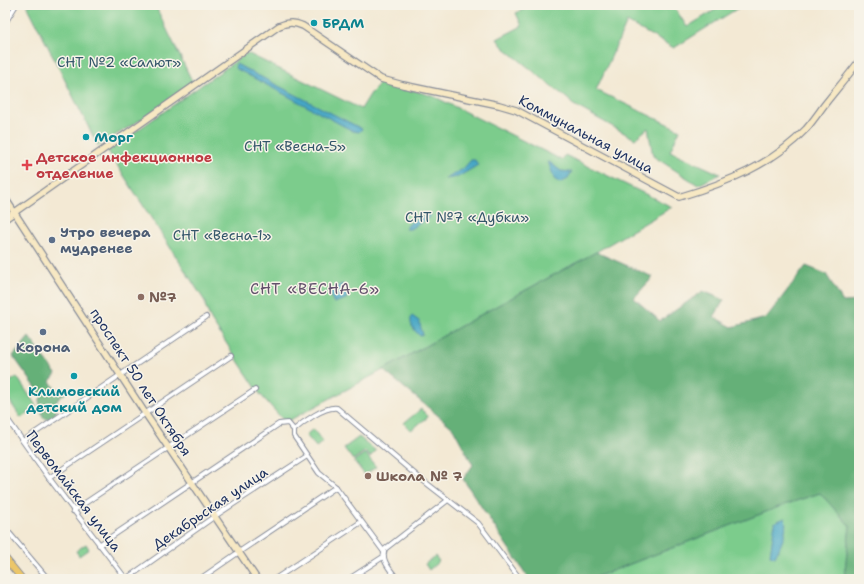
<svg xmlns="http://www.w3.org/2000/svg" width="864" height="584" viewBox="0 0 864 584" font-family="'Shantell Sans',sans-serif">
<rect width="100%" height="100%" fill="#f7f3e8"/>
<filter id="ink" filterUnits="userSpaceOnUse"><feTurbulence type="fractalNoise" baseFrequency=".025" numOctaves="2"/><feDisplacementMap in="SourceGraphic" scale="8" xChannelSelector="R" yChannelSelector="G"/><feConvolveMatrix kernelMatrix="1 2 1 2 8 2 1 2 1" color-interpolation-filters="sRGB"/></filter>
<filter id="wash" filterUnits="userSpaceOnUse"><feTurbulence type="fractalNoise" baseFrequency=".012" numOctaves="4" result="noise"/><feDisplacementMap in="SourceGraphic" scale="16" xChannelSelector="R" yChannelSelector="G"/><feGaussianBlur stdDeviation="0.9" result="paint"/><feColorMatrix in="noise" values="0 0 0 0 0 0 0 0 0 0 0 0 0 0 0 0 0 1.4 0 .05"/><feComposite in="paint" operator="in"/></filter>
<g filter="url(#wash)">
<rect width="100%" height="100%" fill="#f3e9d4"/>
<g fill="#7ccc8c" stroke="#4c7e75">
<path d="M27 5H155L193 83 142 119 98 146Z"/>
<path d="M533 5H673L687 27 723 5H743L674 48 627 22 596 90 680 130 670 151 720 174 698 185 653 156 648 128 635 139 572 104 569 100 503 47 497 39 522 26 516 13Z"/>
<path d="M247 53 361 109 371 93 377 87 380 81 433 96 562 160 565 155 672 207 596 252 491 309 383 370 290 420 284 421 260 394 211 320 205 305 206 303 108 151Z"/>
<path d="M17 377 37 407 21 418 5 394V385Z"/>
<path d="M421 409 428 416V417L411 430H410L404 423 405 422Z"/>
<path d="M313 429 323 442 316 447 306 435Z"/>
<path d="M359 437 376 451 370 457 365 451 353 460 344 448Z"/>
<path d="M365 453 376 467 365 475 354 461Z"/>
<path d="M820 493 850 526 844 579H591L784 505Z"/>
<path d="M86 544 89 549 79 556 76 551Z"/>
<path d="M435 556 439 561 429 570 425 564Z"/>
</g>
<g fill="#65b078" stroke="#40706b">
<path d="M596 252 653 277 634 298 660 321 703 291 724 300 714 317 732 327 766 318 806 266 826 274 843 302 859 301V579H844L850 526 820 493 784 505 591 579H529L463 479 473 465 453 428 383 370 491 309Z"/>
<path d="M29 337 56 374 50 381 55 389 72 388 57 400 56 413 51 420 43 418 39 401 42 396 13 356Z"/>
</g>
<g fill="#45a6c5" stroke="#306a92">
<path d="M236 64 362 129 359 132 353 131 235 68Z"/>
<path d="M471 160H475L478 165 458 177 445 179 463 169Z"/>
<path d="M548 161 561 171 572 172 568 179 560 183 554 179Z"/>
<path d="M430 213V217L410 229H405L411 222Z"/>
<path d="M343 284 349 291 346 299 334 303 330 295V292L340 285Z"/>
<path d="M412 316 419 321 423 335 420 336C415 331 408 324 412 316Z"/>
<path d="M785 518C788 531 781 545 775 557L770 555 775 522Z"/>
</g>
</g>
<g filter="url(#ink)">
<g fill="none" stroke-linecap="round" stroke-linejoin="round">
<g stroke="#878c99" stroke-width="6">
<g id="street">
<path d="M5 23 16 5"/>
<path d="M5 416 49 478 126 579"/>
<path d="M23 441 206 317"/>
<path d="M49 478 231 356"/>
<path d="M73 511 255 390"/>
<path d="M5 528 48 579"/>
<path d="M99 545 279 424 288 423 294 430"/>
<path d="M384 552 336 487 319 473 294 436V430C303 422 325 406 337 408L416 475 478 523 520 579"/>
<path d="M126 579 215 516 307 456"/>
<path d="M200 579 239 552 336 487"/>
<path d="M275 579 361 522"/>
<path d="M349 579 383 557"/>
<path d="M397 579C391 570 380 560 385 549L448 500"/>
<path d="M776 579 783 577 784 579"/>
</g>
</g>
<g stroke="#878c99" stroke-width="8">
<g id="secondary">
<path d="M5 198 145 413 257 579"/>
<path d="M5 219 279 26C288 22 294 22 303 26L381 79 403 85 499 105 516 110 679 197C726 183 772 165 806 129 813 121 819 112 825 104 836 90 848 76 859 61"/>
</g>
</g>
<g stroke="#878c99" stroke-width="8">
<path id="primary" d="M5 558 22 579"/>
</g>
<use href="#street" stroke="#fff" stroke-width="4"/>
<use href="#secondary" stroke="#f7e8c3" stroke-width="5.5"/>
<use href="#primary" stroke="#ecc669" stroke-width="6"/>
<g stroke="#1b2f5e" stroke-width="2.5">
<path id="rail" d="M5 11 8 5"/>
</g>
<use href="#rail" stroke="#f7f3e8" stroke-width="1" stroke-dasharray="3" stroke-linecap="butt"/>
</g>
</g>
<g fill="#0f9aa8" stroke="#f7f3e8" stroke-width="1.5">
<circle cx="314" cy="23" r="4"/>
<circle cx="86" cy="137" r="4"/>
<circle cx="74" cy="376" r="4"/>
</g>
<path fill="#e0444e" stroke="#f7f3e8" stroke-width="1.5" d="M25 159h4v4h4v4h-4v4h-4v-4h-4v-4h4z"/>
<g fill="#5c6f8a" stroke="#f7f3e8" stroke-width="1.5">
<circle cx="52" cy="240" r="4"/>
<circle cx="43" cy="332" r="4"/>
</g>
<g fill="#8d6e63" stroke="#f7f3e8" stroke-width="1.5">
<circle cx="141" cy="297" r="4"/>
<circle cx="368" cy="476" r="4"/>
</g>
<g text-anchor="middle" stroke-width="3" stroke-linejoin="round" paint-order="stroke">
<g font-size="14" font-weight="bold" fill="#0d838f" stroke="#f7f3e8" text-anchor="start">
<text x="322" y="28">БРДМ</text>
<text x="94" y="142">Морг</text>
<text x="74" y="396" text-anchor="middle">Климовский<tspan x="74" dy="16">детский дом</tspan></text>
</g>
<g font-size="14" fill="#33566a" stroke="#f7f3e8">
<text x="119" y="67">СНТ №2 «Салют»</text>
<text x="295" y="151">СНТ «Весна-5»</text>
<text x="467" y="222">СНТ №7 «Дубки»</text>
<text x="222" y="240">СНТ «Весна-1»</text>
</g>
<g font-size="14" fill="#1b2f5e" stroke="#f7f3e8">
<text transform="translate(586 134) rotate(28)" y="5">Коммунальная улица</text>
<text transform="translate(141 382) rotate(57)" y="5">проспект 50 лет Октября</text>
<text transform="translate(74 491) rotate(53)" y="5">Первомайская улица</text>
<text transform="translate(210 508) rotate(-34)" y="5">Декабрьская улица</text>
</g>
<g font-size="14" font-weight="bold" fill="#be3a42" stroke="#f7f3e8" text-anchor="start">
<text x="36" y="162">Детское инфекционное<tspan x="36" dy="16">отделение</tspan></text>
</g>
<g font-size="14" font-weight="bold" fill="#4e5e75" stroke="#f7f3e8" text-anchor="start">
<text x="60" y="237">Утро вечера<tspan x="60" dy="16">мудренее</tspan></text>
<text x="43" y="352" text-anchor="middle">Корона</text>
</g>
<g font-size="14" font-weight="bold" fill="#785e54" stroke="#f7f3e8" text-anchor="start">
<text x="149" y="302">№7</text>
<text x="376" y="481">Школа № 7</text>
</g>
<g font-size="15" letter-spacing="1" fill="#63516c" stroke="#f7f3e8">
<text x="315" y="294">СНТ «ВЕСНА-6»</text>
</g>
</g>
<rect width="864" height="584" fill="none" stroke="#f7f3e8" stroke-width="20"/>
</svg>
